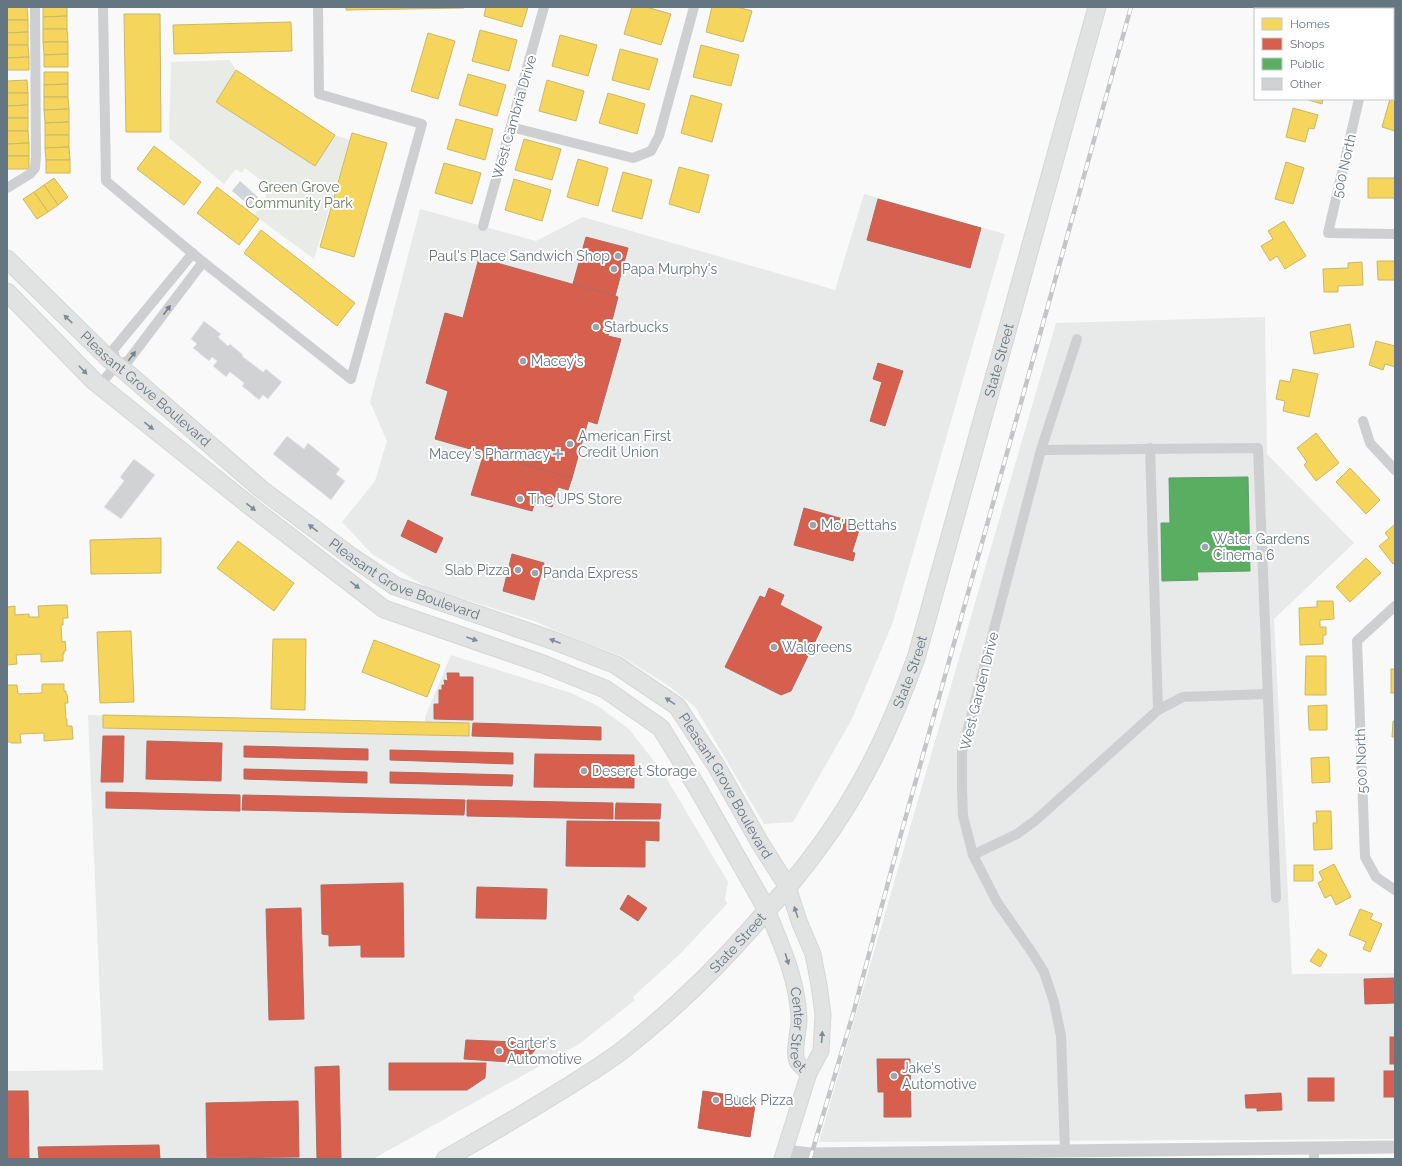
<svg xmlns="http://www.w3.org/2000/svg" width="1402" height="1166" viewBox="0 0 1402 1166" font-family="Raleway,sans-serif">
<rect width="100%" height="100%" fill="#f9f9f9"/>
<g fill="#e8e9e9">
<path d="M864 194 1005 234 893 622 852 719 793 822 764 824 695 707 669 686 621 656 573 638 534 621 428 588 372 554 342 522 375 481 387 441 370 402 420 209 536 241 583 217 835 290Z"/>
<path d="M1265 317 1267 454 1354 543 1274 619 1292 974 1395 973V1139L819 1142 1056 323Z"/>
<path d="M451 655 571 693 598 706 629 729 664 774 728 882 725 899 727 904 681 953 633 997 635 1000 579 1044 373 1159H7V1071L103 1070 88 715 425 723V717Z"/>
</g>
<path fill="#e8ebe6" d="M230 60 236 70 216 102 315 166 335 135 350 140 314 259 254 215 266 198V184L245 168 242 173 236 169 224 184 169 138 171 62Z"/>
<path fill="#ced6d9" d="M240 181 258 197 250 206 232 191Z"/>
<g fill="#f6d55c" stroke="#cab868">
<path d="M7 7H27L28 20H7Z"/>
<path d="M43 7H67V16L43 17Z"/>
<path d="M346 7H464V8L346 10Z"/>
<path d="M486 7H528L522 27 484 16Z"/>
<path d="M632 7H646L671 14 661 45 624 34Z"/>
<path d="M712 7H737L752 11 743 42 706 32Z"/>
<path d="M124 14H160L161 132H126Z"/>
<path d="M67 16V29H43V17Z"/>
<path d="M7 20H28V32L7 33Z"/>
<path d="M291 22 292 51 174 54 173 25Z"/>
<path d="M43 29H67L68 42H43Z"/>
<path d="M480 30 517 40 509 71 472 61Z"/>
<path d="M28 32V45H7V33Z"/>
<path d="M428 33 455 41 438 99 411 91Z"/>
<path d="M560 35 597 45 588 76 552 66Z"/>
<path d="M43 42H68V54L44 55Z"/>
<path d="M7 45H28L29 57 7 58Z"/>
<path d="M701 45 739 55 731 86 693 77Z"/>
<path d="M620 49 658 59 649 90 612 80Z"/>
<path d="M68 54V67H44V55Z"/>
<path d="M29 57V70H7V58Z"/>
<path d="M236 70 335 135 315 166 216 102Z"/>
<path d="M44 72H68V84L44 85Z"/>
<path d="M468 74 506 85 497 116 459 105Z"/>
<path d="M27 80 28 93H7V81Z"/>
<path d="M547 80 584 91 576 121 539 111Z"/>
<path d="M68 84V97H44V85Z"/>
<path d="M1393 91H1395V131L1382 127 1390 99H1393Z"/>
<path d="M7 93H28V105L7 106Z"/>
<path d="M608 93 645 104 637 134 599 123Z"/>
<path d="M691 95 722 104 712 142 681 133Z"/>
<path d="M44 97H68L69 109 44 110Z"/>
<path d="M1305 99H1323L1322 104Z"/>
<path d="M28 105V118H7V106Z"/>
<path d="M1293 108 1318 115 1314 129 1309 128 1305 142 1286 137Z"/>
<path d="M69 109V122L45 123 44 110Z"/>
<rect x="7" y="118" width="21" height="13"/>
<path d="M456 119 493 129 485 160 447 149Z"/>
<path d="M69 122V135H45V123Z"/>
<path d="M7 131H28L29 143 7 144Z"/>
<path d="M352 133 387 143 354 257 320 247Z"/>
<path d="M45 135H69V147L45 148Z"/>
<path d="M524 139 561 149 552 180 515 170Z"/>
<path d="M29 143V156H7V144Z"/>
<path d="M154 146 201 182 184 205 137 169Z"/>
<path d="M69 147 70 160H46L45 148Z"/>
<rect x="7" y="156" width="22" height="13"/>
<path d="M578 159 608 168 598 206 567 197Z"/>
<rect x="46" y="160" width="24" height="13"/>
<path d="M1286 162 1304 168 1293 204 1275 199Z"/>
<path d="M444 163 481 173 472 204 435 193Z"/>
<path d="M679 167 709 175 699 213 669 204Z"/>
<path d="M623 172 652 180 642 219 612 211Z"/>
<path d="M54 178 68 197 58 205 44 185Z"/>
<rect x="1368" y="178" width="27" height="20"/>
<path d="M514 179 551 190 542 221 505 210Z"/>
<path d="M44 185 58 205 48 212 34 192Z"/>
<path d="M217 187 259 219 239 245 197 213Z"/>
<path d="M34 192 48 212 37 219 23 199Z"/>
<path d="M1284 221 1306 256 1285 269 1277 256 1270 261 1261 246 1273 239 1268 231Z"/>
<path d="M261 230 355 303 337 326 244 253Z"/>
<path d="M1377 261H1395V280H1378Z"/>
<path d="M1362 262 1363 285 1338 286V292H1324L1323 269 1348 268V263Z"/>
<path d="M1350 324 1354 347 1314 354 1310 332Z"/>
<path d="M1376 341 1395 346V367L1385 364 1383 370 1369 365Z"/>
<path d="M1293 369 1318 374 1309 417 1283 411 1285 401 1276 399 1280 380 1290 382Z"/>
<path d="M1316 433 1339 463 1316 481 1304 465 1307 462 1297 448Z"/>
<path d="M1350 468 1380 500 1366 514 1336 482Z"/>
<path d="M1395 524V562L1393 564 1379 546 1389 538 1385 533Z"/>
<path d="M161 538V573L91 574 90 540Z"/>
<path d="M238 541 294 583 274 611 217 568Z"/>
<path d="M1366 558 1381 573 1350 602 1336 587Z"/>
<path d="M1317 601H1333L1334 619 1320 620V627H1326V635H1323V644L1300 645 1299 608 1317 607Z"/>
<path d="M58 605H67L68 618H63V625H61L62 642 65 641 66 651H64V654H63V661L41 662V654L16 655 17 664 7 665V607L15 606V615L29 614V617H39L38 606Z"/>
<path d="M131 631 134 702 100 703 97 632Z"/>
<path d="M273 639H306L305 710 271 709Z"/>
<path d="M374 640 440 665 427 697 362 672Z"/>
<path d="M1306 656H1326V695H1305Z"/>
<rect x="1391" y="669" width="4" height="24"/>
<path d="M42 684H64V691H66V694H67L68 703H65L66 719H67V726H72L73 739 44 741V733L20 734 21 743H11V742H7V685H17L18 694 42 693Z"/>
<path d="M1327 705V730H1309L1308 706Z"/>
<path d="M103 715 469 723V736L103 728Z"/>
<path d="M1393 721H1395V737H1392Z"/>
<path d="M1329 757 1330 782 1312 783 1311 758Z"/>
<path d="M1316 811H1331L1332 849 1314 850 1313 823H1317Z"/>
<path d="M1334 864 1351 897 1336 905 1331 895 1325 898 1318 883 1323 880 1319 872Z"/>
<rect x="1294" y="865" width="19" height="16"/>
<path d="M1360 909 1373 914 1370 919 1382 924 1370 952 1363 949 1366 942 1349 935Z"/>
<path d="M1318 949 1327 955 1320 967 1310 961Z"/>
</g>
<g fill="#d6604d" stroke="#b4675d">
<path d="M878 199 981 228 970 268 867 240Z"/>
<path d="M586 237 628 248 615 296 573 284Z"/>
<path d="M479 258 618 297 608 336 621 339 597 424 588 421 572 478 435 439 448 391 426 383 445 313 463 318Z"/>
<path d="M878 363 903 371 885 426 870 421 882 382 873 379Z"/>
<path d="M484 453 572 478 568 490 558 487 552 507 535 502 532 511 471 495Z"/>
<path d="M804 508 861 524 852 552 855 553 853 561 794 545Z"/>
<path d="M408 520 443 538 436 553 401 536Z"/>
<path d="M512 554 544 563 534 600 503 591Z"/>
<path d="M769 588 784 595 780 605 822 627 791 691 781 695 725 667 760 596 765 598Z"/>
<path d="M447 673H459V677H473V720L434 719V704H439V690H442V685H445L444 680 448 681Z"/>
<path d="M473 723 601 727V740L472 736Z"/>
<path d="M103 736H124L123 782H101Z"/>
<path d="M147 741 222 743 221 781 146 779Z"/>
<path d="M244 746 368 749V760L244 757Z"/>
<path d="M390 750 513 753V764L390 760Z"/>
<path d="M535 754 634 755V788L534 787Z"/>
<path d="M244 769 367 772V783L244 779Z"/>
<path d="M390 772 513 775 512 786 390 783Z"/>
<path d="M106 792 240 795V811L106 808Z"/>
<path d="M243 795 465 800 464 815 242 810Z"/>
<path d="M467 800 613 803V819L467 816Z"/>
<path d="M616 803 661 804 660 819H615Z"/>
<path d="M567 821 659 822V841L645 840V867L566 866Z"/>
<path d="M403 883 404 957H361V945L329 946V935L322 934 321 885Z"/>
<path d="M477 887 547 889 546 919 476 918Z"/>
<path d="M628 895 647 908 638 921 620 909Z"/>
<path d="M301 908 304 1019 269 1020 266 909Z"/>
<path d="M1395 978V1003L1365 1004 1364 979Z"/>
<rect x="1390" y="1037" width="5" height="27"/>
<path d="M466 1040 540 1043 525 1063 464 1059Z"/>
<path d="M877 1059H910L911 1117H884V1092H878Z"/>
<path d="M389 1063H486L485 1078 467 1090H389Z"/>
<path d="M339 1066 341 1159H317L315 1067Z"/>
<rect x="1384" y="1071" width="11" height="26"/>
<rect x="1308" y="1078" width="26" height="23"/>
<path d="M7 1091H28L29 1159H7Z"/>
<path d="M703 1091 756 1099 750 1137 698 1128Z"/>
<path d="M1281 1093 1282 1110 1257 1111V1108H1246L1245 1095Z"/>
<path d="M298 1101 299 1157 207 1158 206 1103Z"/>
<path d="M159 1145 160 1159H39L38 1147Z"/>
</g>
<path fill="#5aae61" stroke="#5d9d6b" d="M1248 477 1250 571 1197 572 1198 580 1162 581 1161 523H1170L1169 478Z"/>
<g fill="#d0d2d3" stroke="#e8e8e8">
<path d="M204 321 221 334 218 337 228 346 230 344 243 355 242 356 263 372 266 369 282 382 268 399 263 395 259 400 242 386 244 383 230 372 226 377 213 366 217 361 212 357 209 361 193 348 197 344 191 339Z"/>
<path d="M287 436 304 449 308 443 340 469 336 474 345 481 331 500 273 454Z"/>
<path d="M134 459 155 475 121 519 104 507 124 481 120 477Z"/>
</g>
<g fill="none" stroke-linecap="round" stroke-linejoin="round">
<g stroke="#d5d6d7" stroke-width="17">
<g id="secondary">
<path id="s1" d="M767 910C782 946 798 981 799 1020 799 1031 792 1054 798 1063 801 1067 805 1070 809 1073"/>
<path d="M782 1159 809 1073 821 1051 823 1014 819 985 813 954 799 921 788 887"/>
</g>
</g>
<g stroke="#d5d6d7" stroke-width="19">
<g id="primary">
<path id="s2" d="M7 259 110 360 126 372 261 489 352 557 395 586 552 640 616 665 677 706 717 767 760 843 788 887"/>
<path d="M7 292 94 381 250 506 384 609 543 664 605 689 661 728 697 787 767 910"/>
<path id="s3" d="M445 1159C486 1136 527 1112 567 1087 586 1075 606 1063 624 1049 671 1012 715 970 755 924 765 912 777 900 788 887 812 858 835 827 854 794 880 750 900 703 917 655L1097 7"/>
</g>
</g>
<g stroke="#cecfd0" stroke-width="10">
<path d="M103 7 106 181 203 262 351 379 422 124 319 94 318 7"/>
<path d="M1359 99 1328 233 1395 234"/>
<path d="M511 127 633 158 651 151 659 136 694 7"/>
<path d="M7 188 30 174 35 168 36 156 35 7"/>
<path d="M483 226 544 7"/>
<path d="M117 364 113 350 193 253"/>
<path d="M99 385 117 365 128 361 203 262"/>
<path d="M1363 421 1370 443 1395 470"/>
<path d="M1041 450 1258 448 1276 898"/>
<path d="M1395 606 1357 641 1365 857 1376 877 1395 890"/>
<path d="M1158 710 1183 697 1267 694"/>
<path d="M973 855 1017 834 1036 820 1158 710 1150 448"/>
<path d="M1314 1149V1159"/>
<path d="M1065 1151 1061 1036 1054 1002 1044 972 1033 954 997 902 973 855 963 816 962 789V751L1041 450 1077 339"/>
</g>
<path stroke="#cecfd0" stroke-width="13" d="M785 1151 811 1154 1395 1147"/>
<use href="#secondary" stroke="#e1e2e2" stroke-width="15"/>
<use href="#primary" stroke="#e1e2e2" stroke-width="17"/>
<g stroke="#c3c5c6" stroke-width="4.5">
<path id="rail" d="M810 1159 853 1014 901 834 1131 7"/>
</g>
<use href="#rail" stroke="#fff" stroke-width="3" stroke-dasharray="9" stroke-linecap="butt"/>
</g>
<defs><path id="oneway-solid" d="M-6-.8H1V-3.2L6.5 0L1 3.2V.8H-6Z"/></defs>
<g fill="#707f8b">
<use href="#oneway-solid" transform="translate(167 310) rotate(-53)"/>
<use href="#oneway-solid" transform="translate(132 356) rotate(-53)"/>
</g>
<g fill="#7e8c96">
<use href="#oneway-solid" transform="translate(68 319) rotate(-136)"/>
<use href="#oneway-solid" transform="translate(83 370) rotate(46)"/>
<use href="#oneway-solid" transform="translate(149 426) rotate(39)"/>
<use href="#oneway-solid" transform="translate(251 507) rotate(38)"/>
<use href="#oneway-solid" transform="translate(313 528) rotate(-143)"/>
<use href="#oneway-solid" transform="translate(355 585) rotate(38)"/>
<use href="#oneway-solid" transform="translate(472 639) rotate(19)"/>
<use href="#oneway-solid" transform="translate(555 641) rotate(-159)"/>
<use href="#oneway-solid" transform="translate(670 701) rotate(-146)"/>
<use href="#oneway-solid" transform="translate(796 912) rotate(-108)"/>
<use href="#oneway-solid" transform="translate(787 959) rotate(73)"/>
<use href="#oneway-solid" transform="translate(822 1037) rotate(-86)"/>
</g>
<g fill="#99a4ac" stroke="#fff" stroke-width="1.5">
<circle cx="618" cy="256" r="4"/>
<circle cx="614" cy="269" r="4"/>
<circle cx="596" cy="327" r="4"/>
<circle cx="523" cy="361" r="4"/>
<circle cx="570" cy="444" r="4"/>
<path d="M556 448h4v4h4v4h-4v4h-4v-4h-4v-4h4z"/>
<circle cx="520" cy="499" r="4"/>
<circle cx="813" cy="525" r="4"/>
<circle cx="1205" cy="547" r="4"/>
<circle cx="518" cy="570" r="4"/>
<circle cx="535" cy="573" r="4"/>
<circle cx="774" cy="647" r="4"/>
<circle cx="584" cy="771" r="4"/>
<circle cx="499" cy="1051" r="4"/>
<circle cx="894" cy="1076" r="4"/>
<circle cx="716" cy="1100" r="4"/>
</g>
<g text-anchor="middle" stroke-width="4" stroke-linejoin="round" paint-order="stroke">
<g font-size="14" fill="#657683" stroke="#fff">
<text transform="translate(514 117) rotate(-74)" y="5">West Cambria Drive</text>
<text transform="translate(1344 166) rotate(-77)" y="5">500 North</text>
<text dy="5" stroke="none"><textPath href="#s3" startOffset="1014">State Street</textPath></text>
<text dy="5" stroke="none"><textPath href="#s2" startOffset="190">Pleasant Grove Boulevard</textPath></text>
<text dy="5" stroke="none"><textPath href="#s2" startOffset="514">Pleasant Grove Boulevard</textPath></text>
<text dy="5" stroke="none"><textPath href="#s3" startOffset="690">State Street</textPath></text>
<text transform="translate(979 691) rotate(-76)" y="5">West Garden Drive</text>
<text transform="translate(1361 761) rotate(-92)" y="5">500 North</text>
<text dy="5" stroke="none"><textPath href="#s2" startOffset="910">Pleasant Grove Boulevard</textPath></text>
<text dy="5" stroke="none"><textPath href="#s3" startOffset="366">State Street</textPath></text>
<text dy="5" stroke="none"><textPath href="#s1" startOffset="125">Center Street</textPath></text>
</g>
<g font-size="14" fill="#687a64" stroke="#fff">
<text x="299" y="192">Green Grove<tspan x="299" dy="16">Community Park</tspan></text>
</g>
<g font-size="14" fill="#657683" stroke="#fff" text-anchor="start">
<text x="610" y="261" text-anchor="end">Paul's Place Sandwich Shop</text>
<text x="622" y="274">Papa Murphy's</text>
<text x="604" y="332">Starbucks</text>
<text x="531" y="366">Macey's</text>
<text x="578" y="441">American First<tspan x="578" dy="16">Credit Union</tspan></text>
<text x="550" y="459" text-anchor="end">Macey's Pharmacy</text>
<text x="528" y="504">The UPS Store</text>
<text x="821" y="530">Mo' Bettahs</text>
<text x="1213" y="544">Water Gardens<tspan x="1213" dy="16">Cinema 6</tspan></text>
<text x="510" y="575" text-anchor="end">Slab Pizza</text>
<text x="543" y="578">Panda Express</text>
<text x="782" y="652">Walgreens</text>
<text x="592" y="776">Deseret Storage</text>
<text x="507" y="1048">Carter's<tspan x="507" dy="16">Automotive</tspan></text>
<text x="902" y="1073">Jake's<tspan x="902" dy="16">Automotive</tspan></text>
<text x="724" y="1105">Buck Pizza</text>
</g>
</g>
<rect width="1402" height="1166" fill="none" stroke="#657683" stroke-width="16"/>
<rect x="1254" y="8" width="140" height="92" fill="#ffffff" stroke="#c1c8cd"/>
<rect x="1262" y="18" width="20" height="12" fill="#f6d55c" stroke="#c1c8cd"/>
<text x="1290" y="28" font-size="12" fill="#657683">Homes</text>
<rect x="1262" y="38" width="20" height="12" fill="#d6604d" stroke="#c1c8cd"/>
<text x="1290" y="48" font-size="12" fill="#657683">Shops</text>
<rect x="1262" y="58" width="20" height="12" fill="#5aae61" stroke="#c1c8cd"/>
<text x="1290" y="68" font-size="12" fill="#657683">Public</text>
<rect x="1262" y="78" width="20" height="12" fill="#d0d2d3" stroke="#c1c8cd"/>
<text x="1290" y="88" font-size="12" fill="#657683">Other</text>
</svg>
